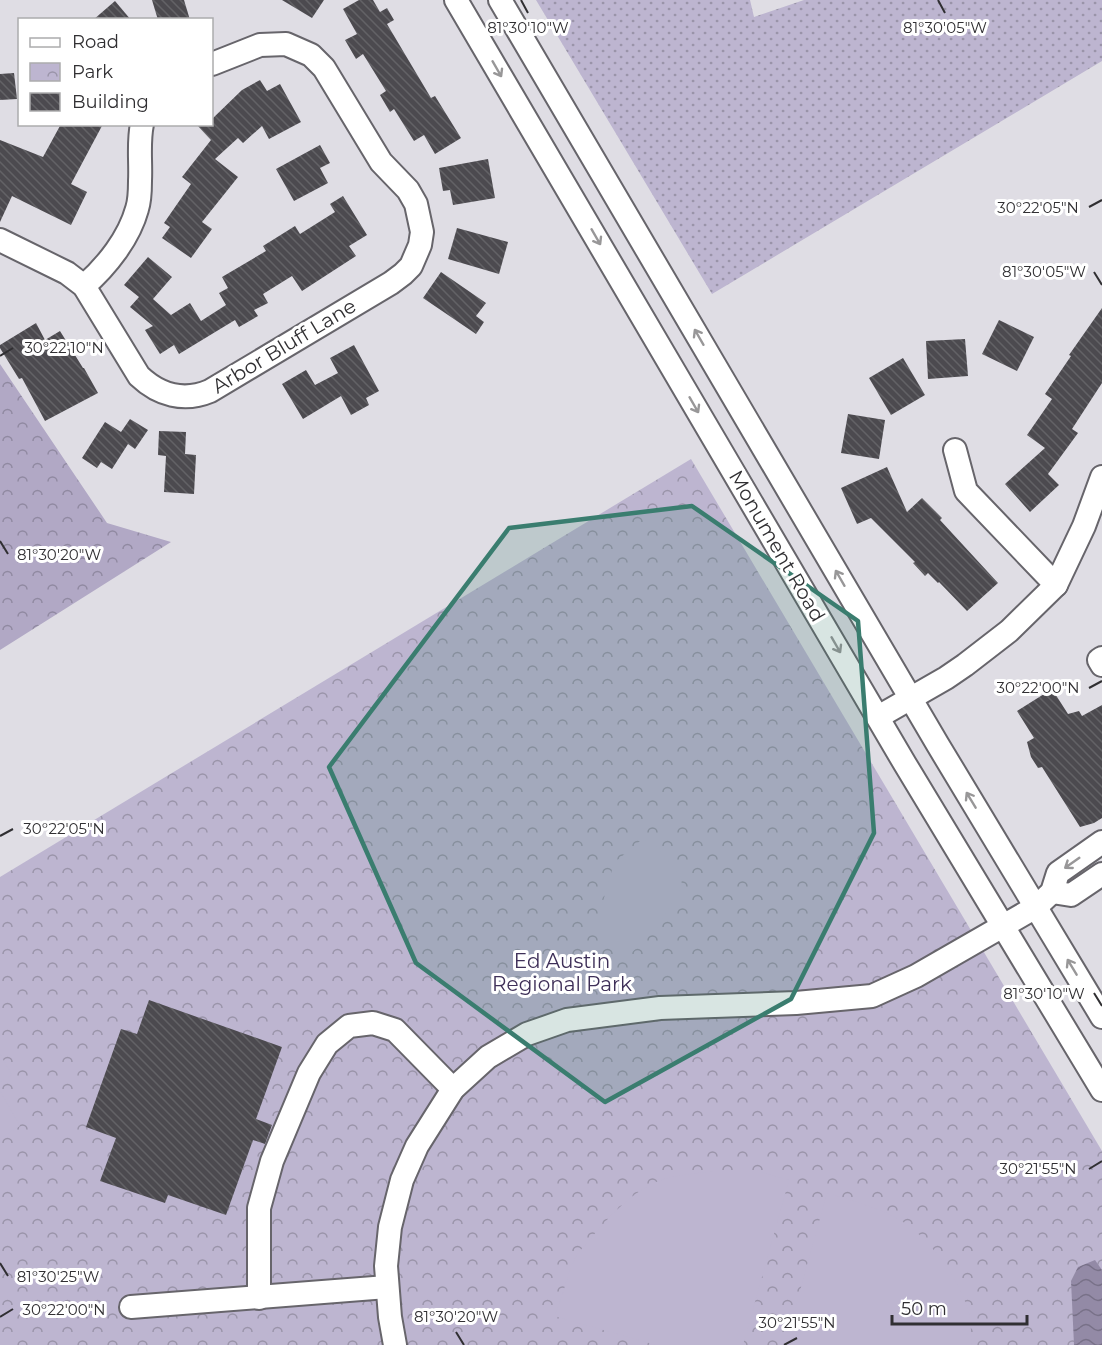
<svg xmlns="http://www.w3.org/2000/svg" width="1102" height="1345" viewBox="0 0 1102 1345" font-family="Montserrat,sans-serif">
<defs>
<pattern id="grass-dots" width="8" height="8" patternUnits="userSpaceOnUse" patternTransform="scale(1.5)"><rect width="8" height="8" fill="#bdb5d0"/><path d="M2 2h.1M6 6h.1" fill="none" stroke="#9a94a9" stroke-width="1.8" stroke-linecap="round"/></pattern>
<pattern id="forest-crowns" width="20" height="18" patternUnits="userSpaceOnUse" patternTransform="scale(1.5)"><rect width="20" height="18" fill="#b1a8c5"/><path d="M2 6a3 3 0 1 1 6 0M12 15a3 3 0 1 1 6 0" fill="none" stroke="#9089a1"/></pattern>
<pattern id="park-crowns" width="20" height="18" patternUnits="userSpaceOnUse" patternTransform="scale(1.5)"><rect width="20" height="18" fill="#bdb5d0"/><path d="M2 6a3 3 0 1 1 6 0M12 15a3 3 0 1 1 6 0" fill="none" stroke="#9a94a9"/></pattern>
<pattern id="water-waves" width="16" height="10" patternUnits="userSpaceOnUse" patternTransform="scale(1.5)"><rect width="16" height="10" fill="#938aa6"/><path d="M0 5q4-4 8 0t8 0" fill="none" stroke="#787188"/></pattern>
<pattern id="building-back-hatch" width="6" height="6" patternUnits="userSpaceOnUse" patternTransform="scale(1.5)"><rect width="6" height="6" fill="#4c4a4f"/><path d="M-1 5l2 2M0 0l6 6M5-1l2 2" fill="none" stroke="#636266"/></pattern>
</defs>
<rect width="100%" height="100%" fill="#dfdde4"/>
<path fill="url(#grass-dots)" d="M536 0H750L754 17 804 0H1102V61L712 294Z"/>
<path fill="url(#forest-crowns)" d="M0 364 107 523 171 542 0 650Z"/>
<path fill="url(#park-crowns)" d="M691 459 1102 1151V1345H0V877Z"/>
<g fill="#bdb5d0">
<path d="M648 840 653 842 681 877 682 886 657 928 626 958 602 944V905L614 863 640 841Z"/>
<path d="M0 1054 12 1075 0 1082Z"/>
<path d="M0 1091 20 1126 0 1138Z"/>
<path d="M719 1171H757L789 1180 743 1345H656L554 1316C564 1297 566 1274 577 1255 580 1250 585 1245 589 1241 607 1218 635 1188 664 1179 682 1174 700 1173 719 1171Z"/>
<path d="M827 1193C851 1200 890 1211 909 1226 935 1246 960 1281 969 1313 971 1323 971 1335 972 1345H785Z"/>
</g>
<path fill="url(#water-waves)" d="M1095 1260 1102 1270V1345H1074L1071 1281 1078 1267Z"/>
<g fill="url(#building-back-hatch)">
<path d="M152 0H184L190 20H158Z"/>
<path d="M282 0H324L312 18Z"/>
<path d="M359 0H373L380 12 387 8 394 20 387 24 431 98 435 96 461 138 435 154 424 135 414 141 394 109 390 112 380 95 386 91 363 54 356 59 345 40 357 34 343 9Z"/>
<path d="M115 1 131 20H93Z"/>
<path d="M14 73 17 99 0 100V74Z"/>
<path d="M260 80 267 91 280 84 301 122 269 139 262 126 243 143 238 138 215 159 238 177 202 222 212 229 191 258 162 238 170 227 164 223 191 184 182 177 211 140 196 124H212V119L242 90Z"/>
<path d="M61 124H103L71 184 87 192 71 225 12 196 0 222V140L43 157Z"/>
<path d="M320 145 330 163 320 168 328 183 294 201 276 169Z"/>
<path d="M488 159 495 198 453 205 450 190 443 191 439 168Z"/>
<path d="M343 196 367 235 349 246 356 256 302 291 292 276 263 294 268 303 254 310 258 316 239 327 235 320 179 354 174 345 160 354 145 330 153 326 130 307 139 297 124 285 148 257 172 277 153 299 171 315 190 303 201 321 226 305 219 293 228 288 222 277 266 251 263 246 295 226 300 234 335 212 330 204Z"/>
<path d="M457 228 508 242 499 274 448 259Z"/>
<path d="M441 272 486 303 476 316 484 322 476 334 423 298Z"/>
<path d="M1102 308V383L1072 429 1078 433 1048 474 1059 485 1030 512 1005 484 1045 448 1027 435 1052 399 1045 394 1071 356 1069 355Z"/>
<path d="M999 320 1034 337 1017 371 982 354Z"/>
<path d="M36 323 45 340 60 331 83 368H84L98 393 45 421 22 378 19 379 0 348V345Z"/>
<path d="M965 339 968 376 928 379 926 341Z"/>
<path d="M354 345 379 391 366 398 369 405 351 415 341 396 303 419 282 384 306 370 315 385 338 373 330 358Z"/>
<path d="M903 358 925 395 891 415 869 378Z"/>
<path d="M848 414 885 420 879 459 841 453Z"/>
<path d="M130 419 148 430 135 449 128 444 112 469 101 462 97 468 82 458 105 422 121 432Z"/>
<path d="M159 431 186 432 185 454 196 455 194 494 164 492 166 456 158 455Z"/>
<path d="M887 467 907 512 922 498 942 518 940 520 998 583 967 611 939 582 938 583 928 573 925 576 913 563 915 562 871 518 857 524 841 488Z"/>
<path d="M1052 689 1068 714 1079 711 1082 716 1102 705V818L1094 823 1080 827 1042 767 1038 768 1031 757 1027 742 1034 738 1017 711Z"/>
<path d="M149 1000 282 1047 256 1119 272 1125 265 1144 253 1140 226 1215 168 1195 165 1203 100 1181 116 1138 86 1127 121 1029 137 1034Z"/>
</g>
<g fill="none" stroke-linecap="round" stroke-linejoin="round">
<g stroke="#67656b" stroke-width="26">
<g id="minor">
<path d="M456 0 905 764 1102 1090"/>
<path d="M500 0 938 745 1102 1017"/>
<path d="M0 240 67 273 84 286 139 376C159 395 184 402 210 391L391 283 403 274 411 266 420 245 422 232 416 204 408 190 381 162 324 68 311 55 286 44 260 45 212 64"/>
<path d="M84 286C107 266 129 238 137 209 140 200 140 190 140 181 141 162 138 143 142 124"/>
<path d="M955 450 966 491 1056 585"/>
<path d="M1102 658 1099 660 1102 665"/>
<path d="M878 717 946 678 965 665 1009 631 1056 585 1084 526 1102 477"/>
<path d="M1052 892 1071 895 1102 874"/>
<path d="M259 1298V1208L272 1161 309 1073 327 1044 349 1026 373 1023 395 1030 453 1089"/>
<path d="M131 1307 387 1287"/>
<path d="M395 1345 390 1317 386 1266 390 1227 402 1180 417 1146 453 1089 488 1057 527 1034 567 1020 660 1008 796 1003 872 996 916 976 1036 907 1052 892 1058 873 1102 842"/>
</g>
</g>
<use href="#minor" stroke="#fff" stroke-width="22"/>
</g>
<defs><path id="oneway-shaft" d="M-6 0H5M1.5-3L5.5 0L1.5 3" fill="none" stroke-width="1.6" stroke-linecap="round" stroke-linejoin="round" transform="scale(1.5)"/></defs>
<g stroke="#989798">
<use href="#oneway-shaft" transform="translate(497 69) rotate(60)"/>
<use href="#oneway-shaft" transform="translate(596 237) rotate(60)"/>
<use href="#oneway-shaft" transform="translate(699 337) rotate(-120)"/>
<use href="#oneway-shaft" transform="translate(694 405) rotate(60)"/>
<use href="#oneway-shaft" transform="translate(840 578) rotate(-120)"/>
<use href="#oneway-shaft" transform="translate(836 645) rotate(60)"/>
<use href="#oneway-shaft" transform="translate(971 800) rotate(-121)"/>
<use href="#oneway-shaft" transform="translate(1072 863) rotate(145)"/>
<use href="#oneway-shaft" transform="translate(1072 967) rotate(-121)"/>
</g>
<path fill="#3a7d6f" fill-opacity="0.2" stroke="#3a7d6f" stroke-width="4.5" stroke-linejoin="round" d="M692 506 858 621 874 833 791 999 605 1102 416 963 329 767 509 528Z"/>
<path fill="none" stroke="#302f32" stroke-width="2" d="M521 0 528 13M938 0 945 13M1089 207 1102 200M1094 272 1102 285M0 356 13 348M0 541 8 554M1089 688 1102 681M0 836 13 829M1094 993 1102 1006M1089 1169 1102 1161M0 1263 8 1276M0 1317 13 1309M456 1332 464 1345M784 1345 797 1338"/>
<g text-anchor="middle" stroke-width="6" stroke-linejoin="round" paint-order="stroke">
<g font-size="20" fill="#302f32" stroke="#fff">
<text transform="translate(284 346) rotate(-31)" y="7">Arbor Bluff Lane</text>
<text transform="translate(777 546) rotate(60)" y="7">Monument Road</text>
</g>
<g font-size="20" fill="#3e2f58" stroke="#fff">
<text x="562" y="968">Ed Austin<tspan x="562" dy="23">Regional Park</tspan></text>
</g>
</g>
<g font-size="15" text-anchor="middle" fill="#302f32" stroke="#fff" stroke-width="6" stroke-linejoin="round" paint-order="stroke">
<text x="528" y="33">81°30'10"W</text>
<text x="945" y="33">81°30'05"W</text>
<text x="1038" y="213">30°22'05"N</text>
<text x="1044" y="277">81°30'05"W</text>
<text x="64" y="353">30°22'10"N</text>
<text x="59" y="560">81°30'20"W</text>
<text x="1038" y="693">30°22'00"N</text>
<text x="64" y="834">30°22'05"N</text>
<text x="1044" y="999">81°30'10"W</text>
<text x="1038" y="1174">30°21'55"N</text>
<text x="58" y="1282">81°30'25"W</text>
<text x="64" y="1315">30°22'00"N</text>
<text x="456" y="1322">81°30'20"W</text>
<text x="797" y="1328">30°21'55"N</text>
</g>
<rect x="18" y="18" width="195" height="108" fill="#ffffff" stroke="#acacad" stroke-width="1.5"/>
<rect x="30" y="38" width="30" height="9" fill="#ffffff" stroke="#acacad" stroke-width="1.5"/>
<text x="72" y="48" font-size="18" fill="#302f32">Road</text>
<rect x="30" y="63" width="30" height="18" fill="url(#park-crowns)" stroke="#acacad" stroke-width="1.5"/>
<text x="72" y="78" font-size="18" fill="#302f32">Park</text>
<rect x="30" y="93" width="30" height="18" fill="url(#building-back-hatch)" stroke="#acacad" stroke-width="1.5"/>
<text x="72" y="108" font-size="18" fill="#302f32">Building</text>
<path d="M892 1315v9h135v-9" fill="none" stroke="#302f32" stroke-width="3"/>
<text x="901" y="1315" font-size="18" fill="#302f32" stroke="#ffffff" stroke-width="4.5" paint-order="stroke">50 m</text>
</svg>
